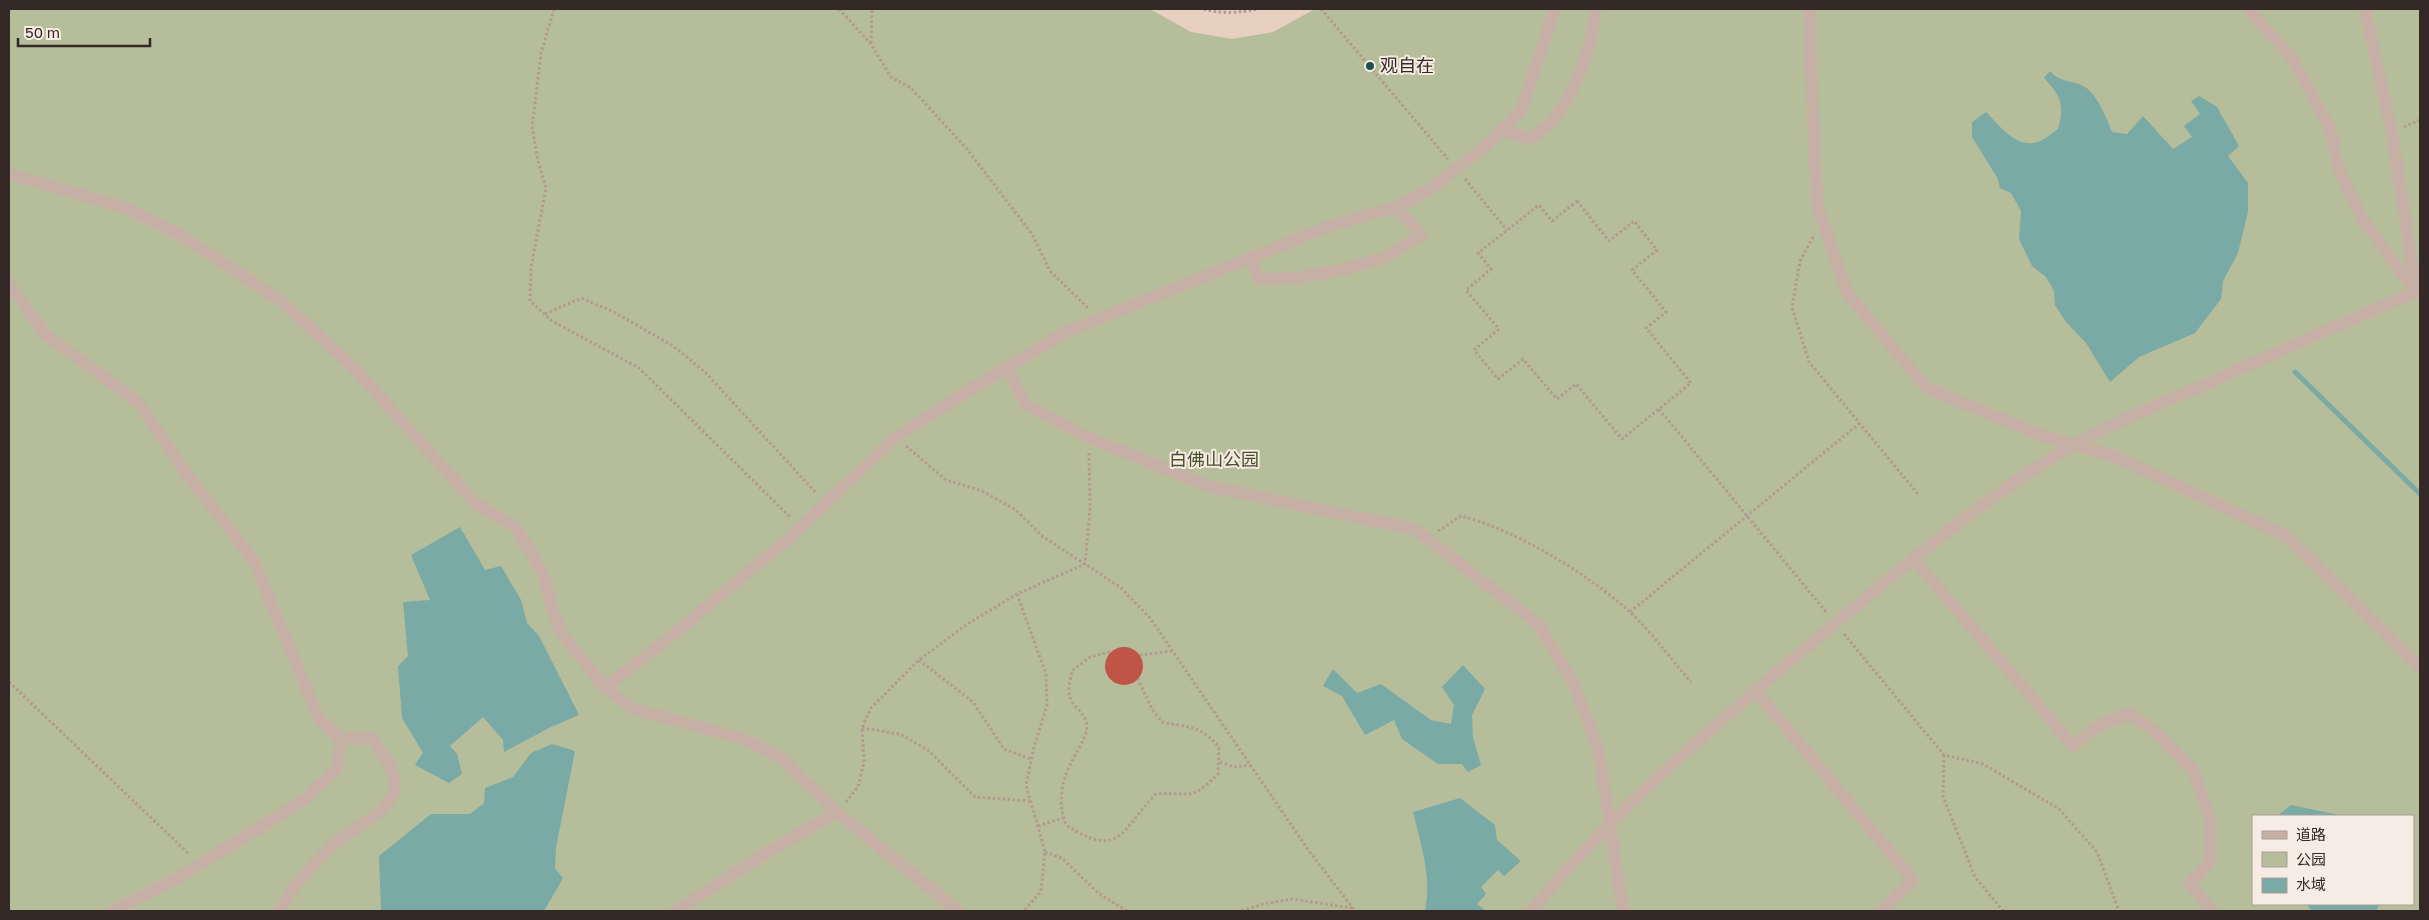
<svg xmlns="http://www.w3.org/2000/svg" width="2429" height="920" viewBox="0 0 2429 920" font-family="'Golos Text','Noto Sans SC',sans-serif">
<rect width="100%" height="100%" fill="#efe1d8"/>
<path fill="#b6bd9a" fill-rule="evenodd" d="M9 9H2420V911H9ZM2253 816H2413V904H2253Z"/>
<path fill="#e7d0c0" d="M1150 9H1315L1273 32 1232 39 1191 32Z"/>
<g fill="#79aaa6">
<path d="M2050 71C2064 85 2072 79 2085 87 2097 94 2107 119 2112 132L2127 134 2143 116 2173 149 2192 137 2184 126 2200 114 2191 101 2199 96 2217 107 2239 146 2228 156 2248 183V212L2238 253 2223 281 2221 299 2195 333 2139 357 2110 382 2086 343 2066 322 2055 305 2054 291 2046 277 2032 266 2019 239 2021 211 2011 193 2000 188 1998 179 1972 137V122L1986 112C2000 126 2016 149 2038 142 2045 140 2052 133 2058 129 2065 105 2061 96 2044 78Z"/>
<path d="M460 527 485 570 501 566 521 600 527 623 539 636 579 715 551 727 504 752 503 740 483 717 450 746 457 754 462 774 449 783 415 765 423 753 402 718 398 666 408 656 403 602 430 600 411 555Z"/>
<path d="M1463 665 1485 689 1472 715 1473 738 1481 765 1468 772 1462 764H1438L1402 739 1394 720 1365 735 1342 696 1323 686 1333 669 1357 693 1381 684 1431 720 1451 724 1454 705 1442 687Z"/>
<path d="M552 744 575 751 556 848 555 868 563 878 544 911H381L379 856 431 814H470L484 803 485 788 513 777 531 753Z"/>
<path d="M1460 798 1495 825 1497 840 1521 861 1504 876 1498 870 1481 887 1486 894 1477 904 1486 911H1425C1432 878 1421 844 1413 812Z"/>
<path d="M2291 805 2344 816H2277Z"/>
<path d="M2307 904H2380L2376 911H2311Z"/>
</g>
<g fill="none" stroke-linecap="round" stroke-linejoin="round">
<path stroke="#79aaa6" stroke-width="5" d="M2295 372 2420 494"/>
</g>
<circle fill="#bf5447" cx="1124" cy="666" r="19"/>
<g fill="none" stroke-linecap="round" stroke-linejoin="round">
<g stroke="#b29a90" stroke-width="3" stroke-dasharray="2.5 2.5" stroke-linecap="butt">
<path d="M554 9 541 54 532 127 538 161 546 188 531 267 530 301 552 321 639 368 791 518"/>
<path d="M839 9 871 44 891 77 911 88 967 149 1032 234 1050 271 1088 308"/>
<path d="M1204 9C1219 14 1242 13 1257 9"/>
<path d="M1321 9 1448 159"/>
<path d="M871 43 872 9"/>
<path d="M2404 127 2420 120"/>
<path d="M1465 179 1507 230"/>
<path d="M1577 201 1609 241 1634 221 1657 250 1632 270 1666 312 1646 328 1691 383 1622 439 1576 384 1557 399 1523 359 1498 379 1474 350 1499 329 1466 290 1491 269 1478 253 1539 205 1552 221Z"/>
<path d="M1813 237 1800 261 1792 307 1809 362 1918 494"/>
<path d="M545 314 581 298 614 312 673 346 705 372 816 493"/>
<path d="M1659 409 1827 613"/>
<path d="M906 446 946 480 982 491 1016 510 1042 536 1120 587 1150 618 1309 851 1355 911"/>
<path d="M1438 531 1461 516C1516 530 1588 574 1630 612 1652 633 1671 659 1691 682"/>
<path d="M1017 594 1046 674 1047 705 1034 747 1026 785 1045 852 1041 891 1024 911"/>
<path d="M1630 612 1860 423"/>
<path d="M1844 634 1944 755 1983 764 2059 809 2097 852 2119 911"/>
<path d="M1110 652 1090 657 1072 671C1071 679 1067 689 1070 697 1073 708 1087 713 1087 727 1087 735 1080 745 1077 752 1063 776 1056 797 1066 825 1121 861 1122 828 1156 794 1192 791 1189 803 1218 774L1219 747C1199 724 1189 728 1162 722L1152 709 1138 679"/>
<path d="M1140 655 1173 651"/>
<path d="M919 660 973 702 1004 749 1031 759"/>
<path d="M9 682 189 854"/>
<path d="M862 728 900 734 928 750 975 797 1030 801"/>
<path d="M1944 755 1943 796 1975 877 2003 911"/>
<path d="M1220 762 1234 767 1250 765"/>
<path d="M846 802 858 787 864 762 862 728 871 708 919 660 969 623 1017 594 1085 564 1090 509 1089 452"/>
<path d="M1038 826 1063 818"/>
<path d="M1045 852 1062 858 1098 893 1127 911"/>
<path d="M1242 911 1263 904 1292 899 1352 908"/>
</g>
<g stroke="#c6b0a5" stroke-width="12">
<path d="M1809 9 1814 148 1818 207 1847 293 1927 388 2040 435 2114 456 2286 536 2420 667"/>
<path d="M2248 9 2292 58 2330 128 2339 170 2363 220 2416 292"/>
<path d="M2365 9 2392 133 2416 290"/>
<path d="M1501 130 1530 139C1538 133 1548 127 1554 119 1575 94 1594 41 1595 9"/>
<path d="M9 174 126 208 182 236 281 301 354 368 476 504 516 527 543 574 554 615 563 635 605 688 634 709 744 739 780 757 837 812 958 911"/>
<path d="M1252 256 1258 279 1292 278 1338 271 1386 257 1421 235 1397 207"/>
<path d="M9 284 45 334 138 402 183 469 254 561 319 719 341 739 337 769 304 800 176 879 112 911"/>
<path d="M1007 368 1025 404 1089 438 1211 487 1415 529 1539 625 1573 683 1598 747 1623 911"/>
<path d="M1913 558 2073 746 2101 724 2129 714 2153 730 2193 770 2211 821 2209 863 2190 884 2212 911"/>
<path d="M605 688 680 629 787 540 896 437 955 399 1066 332 1332 225 1397 207 1432 188 1484 147 1521 111 1555 9"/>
<path d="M1755 690 1913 880 1884 908 1883 911"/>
<path d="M280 911C291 886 315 862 335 843 354 826 392 814 395 786 396 770 380 751 372 738L341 739"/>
<path d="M676 911 764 854 837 812"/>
<path d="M1531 911C1617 807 1722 718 1825 632 1899 570 1974 506 2056 455 2108 424 2165 402 2220 378 2285 349 2350 319 2416 292L2420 293"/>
</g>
</g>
<circle fill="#1e514e" stroke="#f7ece4" stroke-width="2" cx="1370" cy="66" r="5"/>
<g text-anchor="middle" stroke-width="4" stroke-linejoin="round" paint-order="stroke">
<g font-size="18" fill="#332826" stroke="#f7ece4" text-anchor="start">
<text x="1380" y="72">观自在</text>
</g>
<g font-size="18" fill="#474f2b" stroke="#f7ece4">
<text x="1214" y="466">白佛山公园</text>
</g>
</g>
<rect width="2429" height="920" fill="none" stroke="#332826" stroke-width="20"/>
<rect x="2252" y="815" width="162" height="90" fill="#f7ece4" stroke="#a99e98"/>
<rect x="2262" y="831" width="25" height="8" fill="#c6b0a5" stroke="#a99e98"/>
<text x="2296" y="840" font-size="15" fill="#332826">道路</text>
<rect x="2262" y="852" width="25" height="15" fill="#b6bd9a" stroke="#a99e98"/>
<text x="2296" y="865" font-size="15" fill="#332826">公园</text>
<rect x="2262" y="878" width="25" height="15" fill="#79aaa6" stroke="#a99e98"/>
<text x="2296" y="890" font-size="15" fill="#332826">水域</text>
<path d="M18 38v8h132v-8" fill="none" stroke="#332826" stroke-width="2.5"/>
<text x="25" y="38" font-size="15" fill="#332826" stroke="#f7ece4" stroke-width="4" paint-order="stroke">50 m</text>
</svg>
